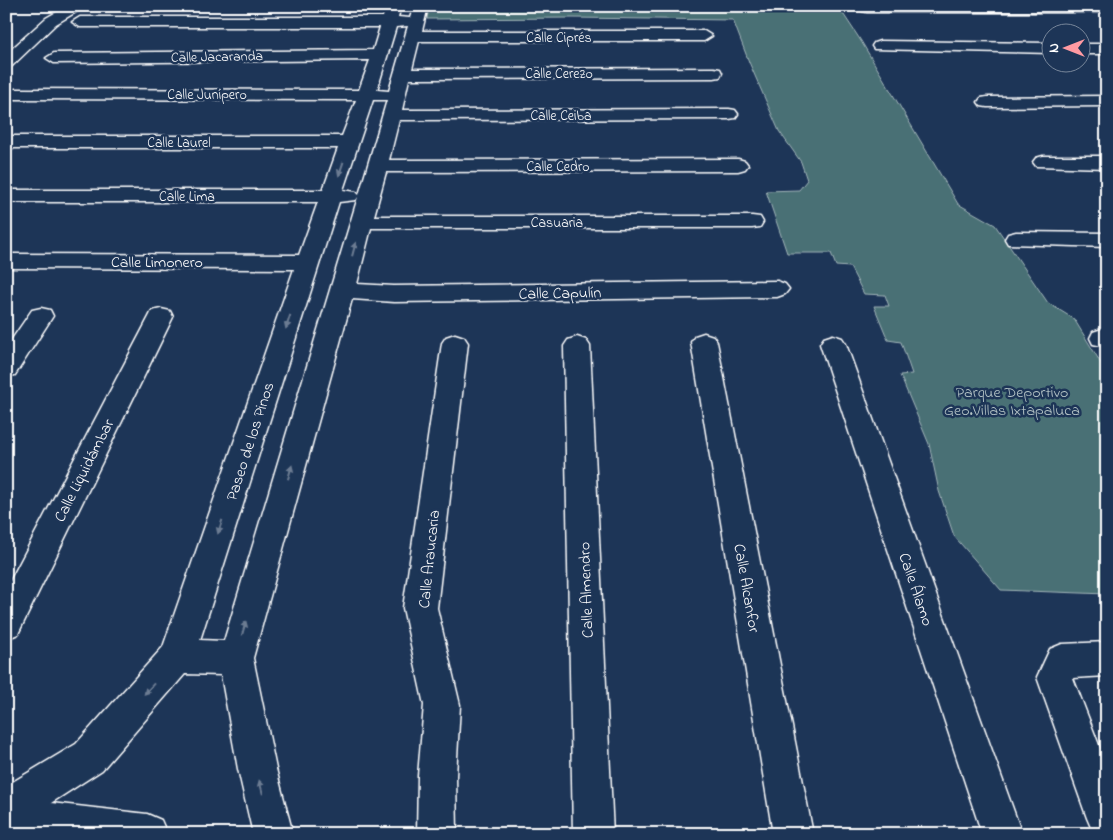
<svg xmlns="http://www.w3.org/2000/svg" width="1113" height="840" viewBox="0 0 1113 840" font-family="'Indie Flower',sans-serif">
<rect width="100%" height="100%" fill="#1d3557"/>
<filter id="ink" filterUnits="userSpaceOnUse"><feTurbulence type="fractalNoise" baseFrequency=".02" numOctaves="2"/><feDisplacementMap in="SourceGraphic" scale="10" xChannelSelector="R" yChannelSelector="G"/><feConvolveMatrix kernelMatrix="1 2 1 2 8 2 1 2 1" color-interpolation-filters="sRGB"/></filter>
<g filter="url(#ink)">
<path fill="#486f74" stroke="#a4b7ba" d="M429 6H838L861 41 958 204 995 225 1048 303 1074 319 1107 373V594L1001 590 954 536 939 491 929 444 900 375 912 374 901 342 888 340 874 306H889L885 295 864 294 850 267 836 266 831 253H787L766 191 799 190 807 180 801 162 779 131 749 62 733 20 573 18 427 19Z"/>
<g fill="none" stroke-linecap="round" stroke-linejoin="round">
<g stroke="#fff" stroke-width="3">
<g id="minor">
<path d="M67 6H86L56 24 12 66 6 68V54L46 18Z"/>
<path d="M387 6H401L398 17 410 18 414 6H428L422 31H704L712 36 704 41H419L412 69 714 68 720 69 722 73 720 77 714 78 409 79 402 110 729 109 735 110 738 114 735 118 729 119 399 120 389 160 738 159 745 161 748 165 745 169 738 171 386 172 374 216H752L760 217 763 222 760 227 752 228H371L357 284 394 286 777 281 785 284 789 289 785 294 777 297 394 302 352 299 253 658 276 769 293 834H253L238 769 221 675 185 674 102 770 51 803 147 814 161 820 167 834H6V786L76 744 163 647 294 269 6 268V254L299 255 318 202H6V190H323L338 148H6V136H342L356 100 15 99 9 98 6 94 9 90 15 89 359 90 370 60 54 63 46 58 54 53 373 50 380 27H80L72 22 80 17H383ZM408 26 389 91 377 90 396 27ZM373 100H387L359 195 356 192 343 190ZM358 197 224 641 200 640 339 202 356 200Z"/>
<path d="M861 6H1107V12H867L862 11Z"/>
<path d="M880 41 1050 43V53L874 49 872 46 874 43Z"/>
<rect x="1080" y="44" width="27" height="10"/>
<path d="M1107 96V106L987 107 981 106 978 102 981 98 987 97Z"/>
<path d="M1043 156H1107V168L1036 166 1033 162 1036 158Z"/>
<path d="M1016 232 1107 233V247L1008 244 1005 239 1008 234Z"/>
<path d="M41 308 50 310 53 316 15 375 6 377V348L32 310Z"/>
<path d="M161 309 170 311 173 317 18 634 6 639V589L149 317 152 311Z"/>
<path d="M1102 329H1107V347L1093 344 1090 338 1093 332Z"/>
<path d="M704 333 713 336 717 342 813 834H773L691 342 695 336Z"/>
<path d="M455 334 464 337 468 343 437 608 460 705 456 776 457 834H417L418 776 424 705 403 608 442 343 446 337Z"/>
<path d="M833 335 842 338 846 344 1022 834H982L820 344 824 338Z"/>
<path d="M577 337 586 340 590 346 613 834H573L564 346 568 340Z"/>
<path d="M1107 642V676L1073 678 1107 766V834L1093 832 1087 818 1037 677 1050 649 1062 644Z"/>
</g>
</g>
<use href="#minor" fill="#1d3557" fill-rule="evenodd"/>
</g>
<defs><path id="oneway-solid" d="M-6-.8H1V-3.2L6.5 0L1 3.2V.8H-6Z" transform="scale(1.25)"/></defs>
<g fill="#6c7c92">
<use href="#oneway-solid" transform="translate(341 169) rotate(109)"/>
<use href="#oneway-solid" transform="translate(354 249) rotate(-75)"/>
<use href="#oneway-solid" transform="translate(288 322) rotate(108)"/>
<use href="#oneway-solid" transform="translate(290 472) rotate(-74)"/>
<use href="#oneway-solid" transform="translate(220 527) rotate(108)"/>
<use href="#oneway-solid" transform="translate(244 628) rotate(-74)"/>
<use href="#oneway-solid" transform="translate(149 689) rotate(132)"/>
<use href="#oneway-solid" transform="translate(261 787) rotate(-105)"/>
</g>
</g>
<g text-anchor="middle" stroke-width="5" stroke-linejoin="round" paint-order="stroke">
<g font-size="14" fill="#fff" stroke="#1d3557">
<text x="559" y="42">Calle Ciprés</text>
<text transform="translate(217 56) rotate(-1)" y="5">Calle Jacaranda</text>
<text x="559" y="78">Calle Cerezo</text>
<text x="207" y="99">Calle Junípero</text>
<text x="561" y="120">Calle Ceiba</text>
<text x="179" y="147">Calle Laurel</text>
<text x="558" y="171">Calle Cedro</text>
<text x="187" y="201">Calle Lima</text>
<text x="557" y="227">Casuaria</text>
</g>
<g font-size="16" fill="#fff" stroke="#1d3557">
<text x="157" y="267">Calle Limonero</text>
<text transform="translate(560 292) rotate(-1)" y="6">Calle Capulín</text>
<text transform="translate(249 441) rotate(-72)" y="6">Paseo de los Pinos</text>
<text transform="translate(83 470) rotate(-63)" y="6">Calle Liquidámbar</text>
<text transform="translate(428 559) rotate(-84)" y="6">Calle Araucaria</text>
<text transform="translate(748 588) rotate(80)" y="6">Calle Alcanfor</text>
<text transform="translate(917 589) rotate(71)" y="6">Calle Álamo</text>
<text transform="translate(585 590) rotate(-92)" y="6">Calle Almendro</text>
</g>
<g font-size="16" fill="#b6c5c7" stroke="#1d3557">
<text x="1012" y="397">Parque Deportivo<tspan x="1012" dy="18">Geo.Villas Ixtapaluca</tspan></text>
</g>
</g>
<rect width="1113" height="840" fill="none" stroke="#1d3557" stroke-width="25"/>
<rect x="12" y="12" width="1088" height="815" fill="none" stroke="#fff" stroke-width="2" filter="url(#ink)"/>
<g transform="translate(1066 48) rotate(270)"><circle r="24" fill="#1d3557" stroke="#77869a"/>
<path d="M0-4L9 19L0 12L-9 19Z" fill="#ff9aa2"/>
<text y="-8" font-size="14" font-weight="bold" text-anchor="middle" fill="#ffffff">N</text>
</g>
</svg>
